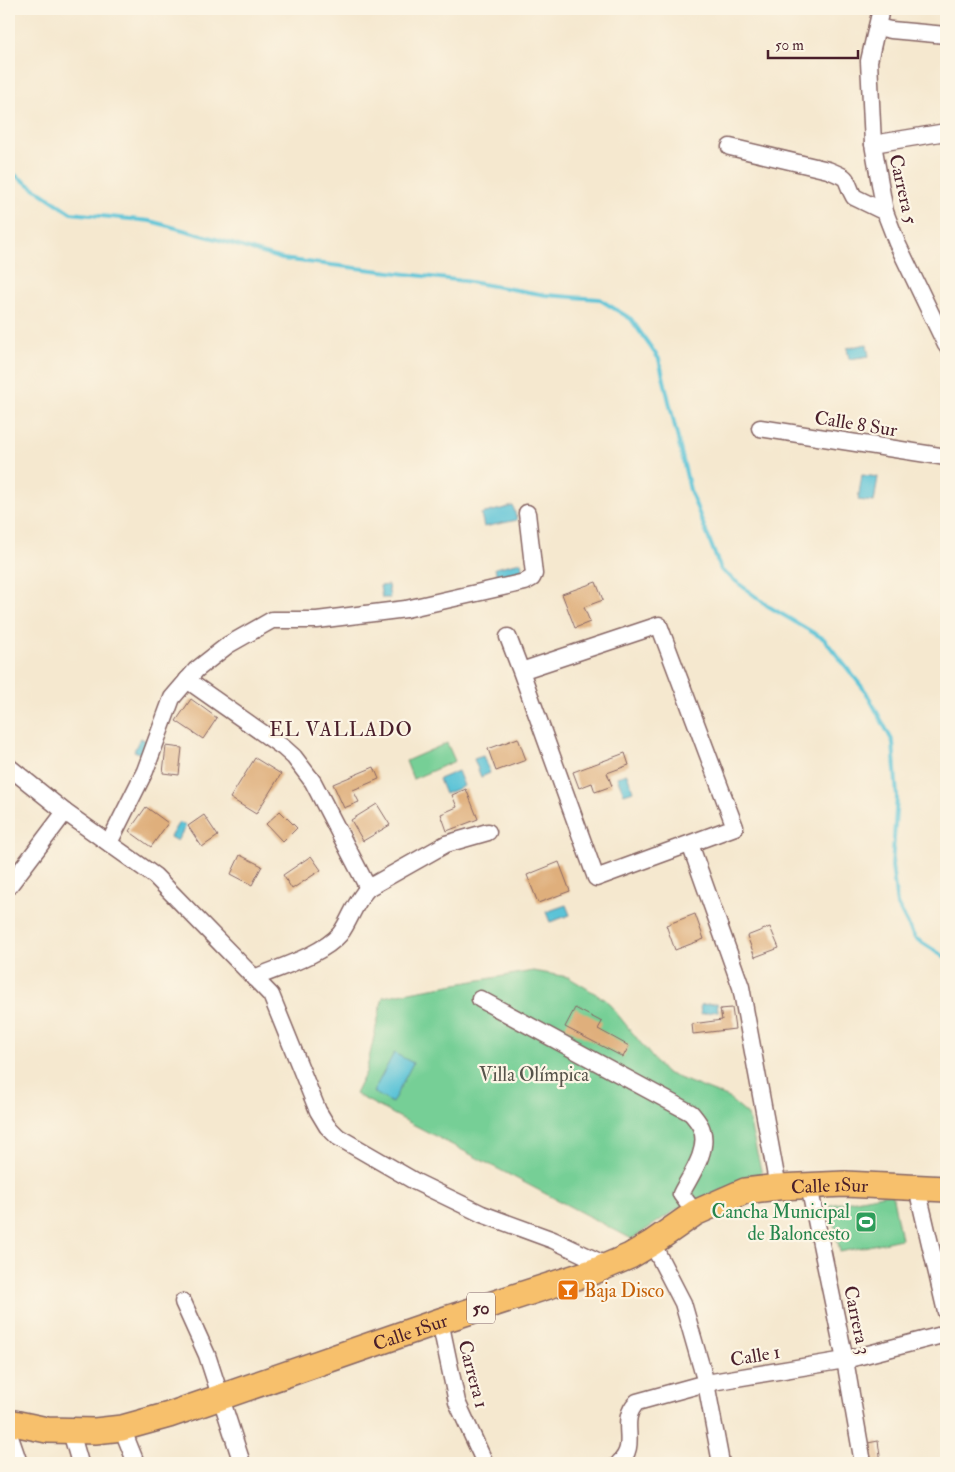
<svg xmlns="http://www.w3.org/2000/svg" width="955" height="1472" viewBox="0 0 955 1472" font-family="'IM FELL Double Pica',serif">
<rect width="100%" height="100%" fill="#fcf5e5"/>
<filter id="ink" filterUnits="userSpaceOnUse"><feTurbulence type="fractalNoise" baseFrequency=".02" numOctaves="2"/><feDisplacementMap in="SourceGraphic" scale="10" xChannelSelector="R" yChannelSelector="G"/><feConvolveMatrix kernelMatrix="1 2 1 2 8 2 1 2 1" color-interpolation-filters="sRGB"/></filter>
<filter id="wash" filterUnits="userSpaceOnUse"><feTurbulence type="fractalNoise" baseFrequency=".0096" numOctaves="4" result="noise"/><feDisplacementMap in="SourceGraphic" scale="20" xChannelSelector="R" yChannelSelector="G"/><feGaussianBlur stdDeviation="1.12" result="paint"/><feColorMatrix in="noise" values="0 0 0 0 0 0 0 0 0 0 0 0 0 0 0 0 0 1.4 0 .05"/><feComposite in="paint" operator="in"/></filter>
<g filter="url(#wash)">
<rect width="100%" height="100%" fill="#f5e8cf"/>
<g fill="#76cf96" stroke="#607760">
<path d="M447 743 455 761 413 779 406 761Z"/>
<path d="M533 971 568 977 606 1000 664 1072 727 1097 748 1115 762 1174 680 1207 632 1239 355 1094 366 1072 383 997C433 987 483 980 533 971Z"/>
<path d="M892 1193 901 1239 840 1252 830 1205Z"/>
</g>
<g fill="#5ac3d7" stroke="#527181">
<path d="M867 344 869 356 849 359 847 348Z"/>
<path d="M862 475 878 477 874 502 858 500Z"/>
<path d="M513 506 517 520 484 527 481 514Z"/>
<path d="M521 562 523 573 498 580 495 568Z"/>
<path d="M388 585 390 598H382L380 586Z"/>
<path d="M140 738 147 741 142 754 134 751Z"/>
<path d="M483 756 490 773 481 777 474 759Z"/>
<path d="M458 771 464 786 445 794 439 779Z"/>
<path d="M627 774 633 791 624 794 617 777Z"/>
<path d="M179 822 186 826 177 841 170 837Z"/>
<path d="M566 905 570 915 550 922 546 912Z"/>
<path d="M717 1003 718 1011 701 1014 700 1005Z"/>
<path d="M394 1053 413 1063 392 1103 373 1092Z"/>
</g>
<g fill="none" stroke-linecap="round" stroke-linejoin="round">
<path stroke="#5ac3d7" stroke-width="4" d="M9 171 71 213 150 221 216 239 282 259 464 281 546 295 599 299 631 319 659 359 690 490 721 570 768 606 824 639 866 692 893 742 897 797 892 866 897 904 915 938 946 958"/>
</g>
<g id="blocks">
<g fill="#dfaf7b">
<path d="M596 582 603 600 584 607 590 622 575 628 562 594Z"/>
<path d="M191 699 217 718 203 739 176 721Z"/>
<path d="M518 738 526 760 496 771 488 749Z"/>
<path d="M166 746 182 748 179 775 163 773Z"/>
<path d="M625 753 629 765 607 773 612 786 595 792 592 783 579 788 573 772Z"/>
<path d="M255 758 281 774 256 814 230 798Z"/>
<path d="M374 767 379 779 353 790 359 802 344 808 333 784Z"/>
<path d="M466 789 478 819 447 831 441 814 457 807 452 795Z"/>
<path d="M377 804 390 825 363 841 351 820Z"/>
<path d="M146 807 168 823 151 847 129 831Z"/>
<path d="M280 811 297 828 283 842 266 824Z"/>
<path d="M204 815 218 836 202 847 188 826Z"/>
<path d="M240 855 262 866 252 885 231 874Z"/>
<path d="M311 856 321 870 292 889 283 875Z"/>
<path d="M559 862 570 891 538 903 527 875Z"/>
<path d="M695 914 704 939 675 950 666 925Z"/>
<path d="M770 927 779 948 755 957 747 936Z"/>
<path d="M575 1008 602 1022 598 1029 629 1046 623 1057 565 1027Z"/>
<path d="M732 1008 735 1029 693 1034 692 1024 722 1020 720 1009Z"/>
<path d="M878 1441 881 1463H871L868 1443Z"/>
</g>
</g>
</g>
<g filter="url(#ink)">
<use href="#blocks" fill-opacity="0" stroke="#866564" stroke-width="1"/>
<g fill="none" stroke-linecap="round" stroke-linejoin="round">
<g stroke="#866564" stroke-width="19">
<g id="minor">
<path d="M881 9 869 61 873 144 885 212 897 243 946 345"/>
<path d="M877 27 891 30 946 35"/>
<path d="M873 144 946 132"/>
<path d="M730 147 828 170C853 180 843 177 854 197L885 212"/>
<path d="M760 428 946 457"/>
<path d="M508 637 521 671 596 878 735 827 659 625 521 671"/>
<path d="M187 680 284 748 294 757 313 782 368 888"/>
<path d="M9 767 65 812 155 876 271 995 318 1111 327 1126 338 1137 416 1182 482 1214 553 1240 608 1266"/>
<path d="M109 843 145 771 172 698 196 670 228 645 272 620H317L406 609 525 582 532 578 534 574 527 513"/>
<path d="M690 844 741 987 778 1187"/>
<path d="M9 886 65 812"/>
<path d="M254 978C280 967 322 955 340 934 351 919 354 903 368 888L446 844 488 832"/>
<path d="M480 999 691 1113C695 1118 700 1123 702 1130 709 1151 690 1176 681 1194L695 1213"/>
<path d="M809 1186 845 1360 863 1463"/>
<path d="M917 1188 946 1312"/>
<path d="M652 1243 683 1303 706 1383 721 1463"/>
<path d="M183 1302 207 1355 242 1463"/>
<path d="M440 1321 457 1402 485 1463"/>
<path d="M122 1428 136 1463"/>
<path d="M71 1432 80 1463"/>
<path d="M9 1434 19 1463"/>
<path d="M619 1463C640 1444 617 1422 637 1402L706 1383 845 1360 946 1334"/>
</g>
</g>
<g stroke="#866564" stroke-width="28">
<g id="highway">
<path id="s1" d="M9 1422 47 1430 95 1431 122 1428 169 1415 440 1321 595 1271 630 1256 652 1243 695 1213 745 1191 778 1187 845 1184 946 1189"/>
</g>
</g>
<use href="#minor" stroke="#fff" stroke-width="16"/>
<use href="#highway" stroke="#f7c06c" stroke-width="25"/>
</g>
</g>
<defs>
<g id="stadium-square" transform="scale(1.125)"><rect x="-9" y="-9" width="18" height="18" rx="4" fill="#2e9e5b" stroke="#fcf5e5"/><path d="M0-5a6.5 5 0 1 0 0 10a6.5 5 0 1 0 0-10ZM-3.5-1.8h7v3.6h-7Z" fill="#fff"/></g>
<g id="bar-square" transform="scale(1.125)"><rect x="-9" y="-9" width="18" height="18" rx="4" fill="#e8710a" stroke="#fcf5e5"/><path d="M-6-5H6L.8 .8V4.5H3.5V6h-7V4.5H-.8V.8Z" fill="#fff"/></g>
</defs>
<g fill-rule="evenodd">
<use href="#stadium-square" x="866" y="1222"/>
<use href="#bar-square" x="568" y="1290"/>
</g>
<g text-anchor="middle" stroke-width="4.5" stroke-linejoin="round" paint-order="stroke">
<rect fill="#fcf5e5" stroke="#7f5f63" stroke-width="1" x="467" y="1292.5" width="28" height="31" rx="4"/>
<g font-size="18" font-weight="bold" fill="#4a1f2b">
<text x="481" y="1314">50</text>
</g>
<g font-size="19" fill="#4a1f2b" stroke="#fcf5e5">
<text transform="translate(904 189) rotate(77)" y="7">Carrera 5</text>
<text transform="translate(856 423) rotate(9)" y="7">Calle 8 Sur</text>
<text dy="7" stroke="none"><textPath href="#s1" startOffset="868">Calle 1Sur</textPath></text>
<text transform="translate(858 1320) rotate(78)" y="7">Carrera 3</text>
<text dy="7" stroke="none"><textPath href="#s1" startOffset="418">Calle 1Sur</textPath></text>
<text transform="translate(755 1355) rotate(-10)" y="7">Calle 1</text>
<text transform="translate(474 1374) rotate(75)" y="7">Carrera 1</text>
</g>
<g font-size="19" fill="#57544b" stroke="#fcf5e5">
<text x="534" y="1081">Villa Olímpica</text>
</g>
<g font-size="19" fill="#27864d" stroke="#fcf5e5" text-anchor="end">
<text x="850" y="1218">Cancha Municipal<tspan x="850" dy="22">de Baloncesto</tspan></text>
</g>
<g font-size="19" fill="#c56008" stroke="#fcf5e5" text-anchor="start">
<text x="584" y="1297">Baja Disco</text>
</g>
<g font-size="20" letter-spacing="1" fill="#4a1f2b" stroke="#fcf5e5">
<text x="341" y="736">EL VALLADO</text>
</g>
</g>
<rect width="955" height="1472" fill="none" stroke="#fcf5e5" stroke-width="30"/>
<path d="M768 50v8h90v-8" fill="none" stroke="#4a1f2b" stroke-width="2.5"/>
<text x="775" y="50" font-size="15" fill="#4a1f2b" stroke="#fcf5e5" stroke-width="4" paint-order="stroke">50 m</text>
</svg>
